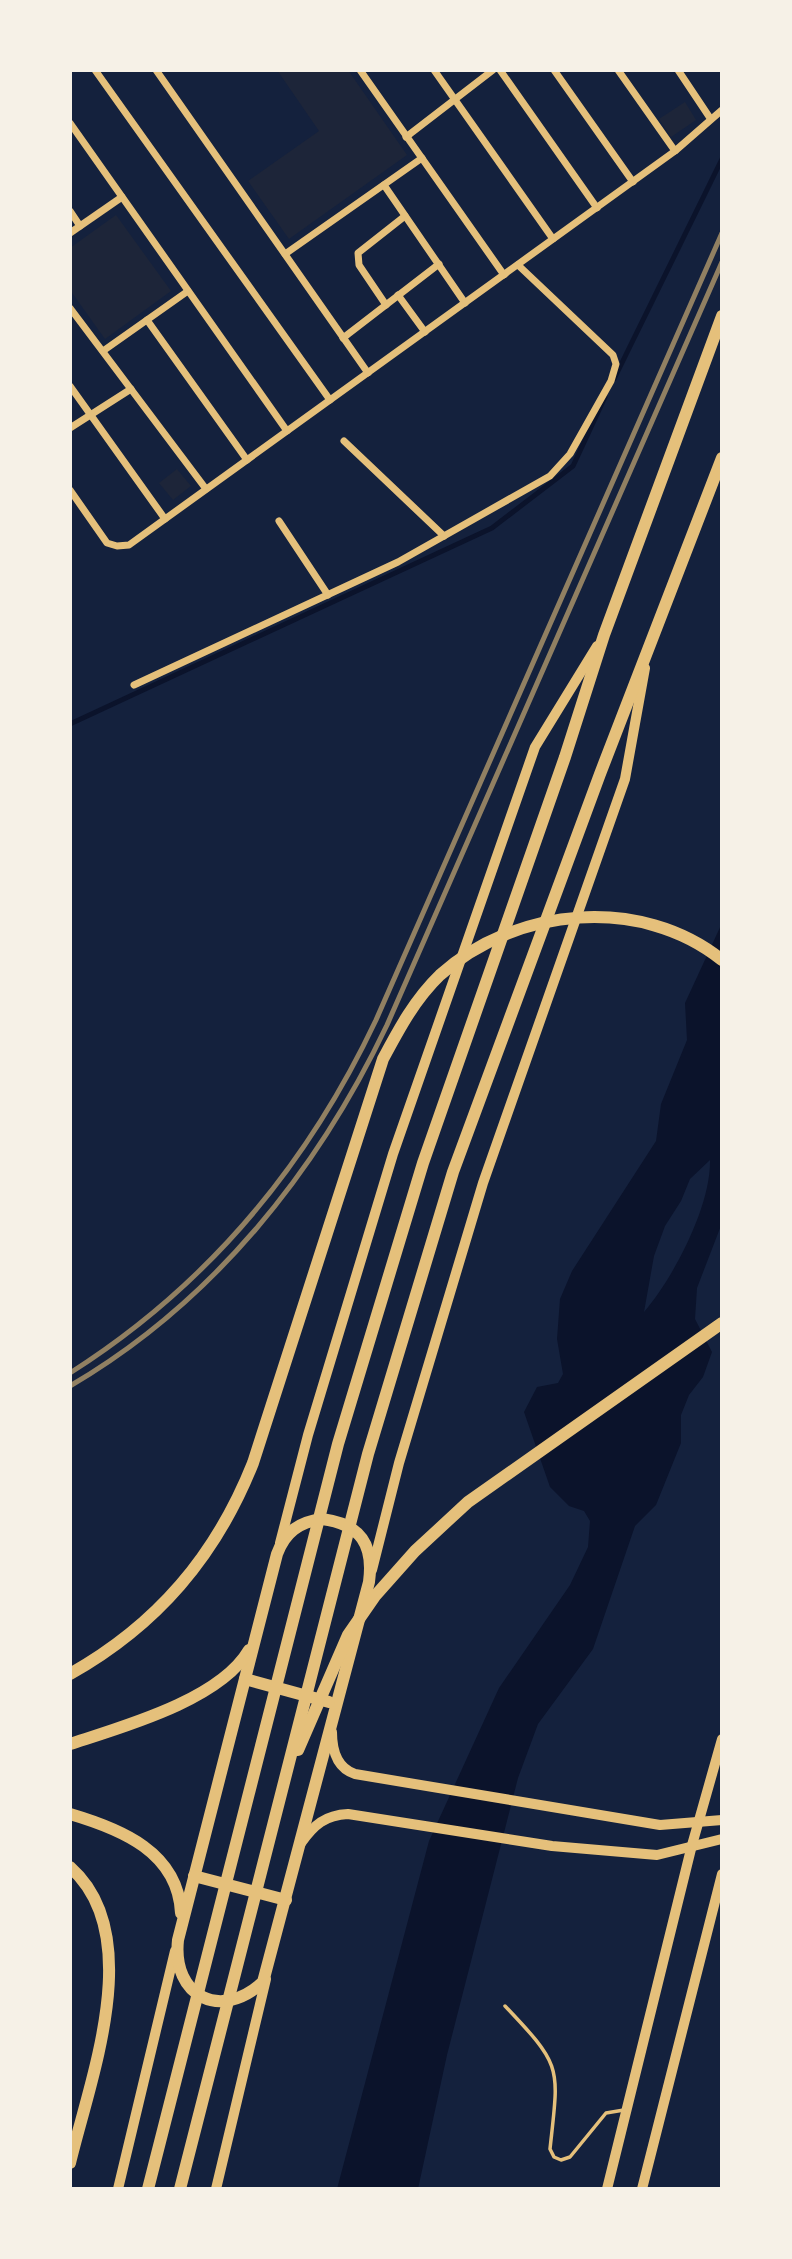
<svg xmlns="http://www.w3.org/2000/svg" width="792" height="2259" viewBox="0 0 792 2259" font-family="'Work Sans',sans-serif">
<rect width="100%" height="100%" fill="#14213d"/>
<g fill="#1d2539">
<path d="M277 70H348L407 155 289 239 248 181 319 131Z"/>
<path d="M685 102 696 120 671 137 659 119Z"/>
<path d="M116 215 171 291 105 339 70 290V248Z"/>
<path d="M177 469 191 486 173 500 159 483Z"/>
</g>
<path fill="#0b132b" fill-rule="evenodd" d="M722 923V1223L697 1288 695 1319 712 1352 703 1377 689 1395 681 1415V1443L656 1505 635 1526 593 1649 538 1724 518 1778 447 2055 418 2189H337L429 1841 499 1688 570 1585 588 1547 590 1521 584 1511 569 1506 550 1487 524 1412 537 1387 558 1383 563 1374 557 1339 560 1299 572 1271 656 1141 661 1104 687 1040 685 1003ZM710 1160C711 1206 674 1277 644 1312L654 1256 665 1226 681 1201 690 1179Z"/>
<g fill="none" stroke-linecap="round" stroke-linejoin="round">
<g stroke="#0b132b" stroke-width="5">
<path d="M614 379 722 159"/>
<path d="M70 724 492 528 573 466 605 397"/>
</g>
<path stroke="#e5c07b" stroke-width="3.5" d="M505 2006C563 2067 559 2066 550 2149L554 2157 561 2160 570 2157 606 2113 624 2110"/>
<g stroke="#e5c07b" stroke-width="7">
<path d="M95 70 330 400"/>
<path d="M156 70 368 373"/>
<path d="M360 70 504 275"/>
<path d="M434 70 553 239"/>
<path d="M500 70 597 208"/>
<path d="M554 70 633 182"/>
<path d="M618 70 675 151"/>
<path d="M678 70 710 118"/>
<path d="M70 123 287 431"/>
<path d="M406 137 493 70"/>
<path d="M384 185 465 303"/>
<path d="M70 211 80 226"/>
<path d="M70 233 122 197"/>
<path d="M285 254 422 158"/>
<path d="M398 295 425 332"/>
<path d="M386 305 359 265 358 253 405 216"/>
<path d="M70 308 206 489"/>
<path d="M147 320 247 460"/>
<path d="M343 338 439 264"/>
<path d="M103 351 188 291"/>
<path d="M70 386 165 519"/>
<path d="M70 428 131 389"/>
<path d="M344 441 444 536"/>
<path d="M70 490 107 543 117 546 129 545 675 151 722 110"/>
<path d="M279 521 328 595"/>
<path d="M134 685 398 562 550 476 570 454 611 381 616 364 613 355 518 265"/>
</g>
<g stroke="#e5c07b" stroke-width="10">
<path d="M280 1543 308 1435 393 1154 535 747 597 646"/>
<path d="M372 1570 399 1463 483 1183 625 779 645 668"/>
<path d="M118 2189 175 1951"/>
<path d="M216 2189 266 1979"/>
</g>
<g stroke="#e5c07b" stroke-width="10">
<path d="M332 1732C332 1750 337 1768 355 1774L660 1825 722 1820"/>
<path d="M301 1843C314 1825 325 1815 348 1814L552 1846 657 1855 722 1839"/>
<path d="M607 2189 692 1845 722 1739"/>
<path d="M642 2189 722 1874"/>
</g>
<g stroke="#e5c07b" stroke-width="12">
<path d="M322 1519C361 1524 374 1545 369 1582L263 1982C221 2021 172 1997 178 1940L277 1554C285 1532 299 1522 322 1519Z"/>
<path d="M245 1679 329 1702"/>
<path d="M70 1744C122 1727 220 1700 249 1650"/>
<path d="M70 1814C121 1829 178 1852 181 1913"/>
<path d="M194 1876 286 1900"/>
</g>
<g stroke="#e5c07b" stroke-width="12">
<path d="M70 1674C157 1625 216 1556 253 1463L383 1059C399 1029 415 999 440 975 515 907 641 895 722 960"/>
<path d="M298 1750 348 1635 375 1596 415 1551 468 1502 722 1323"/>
<path d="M70 1867C147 1935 90 2079 70 2163"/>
<path d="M148 2189 338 1444 423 1163 565 757 604 635 722 316"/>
<path d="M180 2189 368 1454 453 1172 600 774 722 458"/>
</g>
<g stroke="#918062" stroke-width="5">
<path d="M70 1373C207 1286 307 1166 376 1020L722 233"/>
<path d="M70 1386C212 1303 317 1172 387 1025L722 262"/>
</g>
</g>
<rect width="792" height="2259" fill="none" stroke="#f6f1e7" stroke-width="144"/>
</svg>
